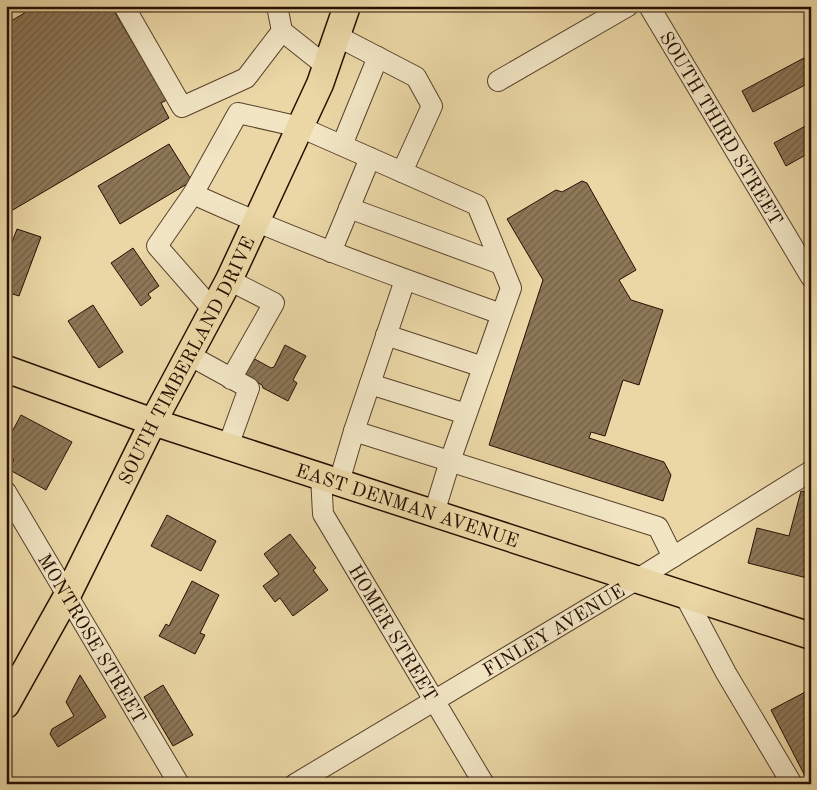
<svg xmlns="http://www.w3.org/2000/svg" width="817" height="790" viewBox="0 0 817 790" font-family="'Old Standard TT',serif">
<defs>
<pattern id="building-hatch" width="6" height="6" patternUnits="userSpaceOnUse" patternTransform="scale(1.25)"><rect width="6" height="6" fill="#8c7757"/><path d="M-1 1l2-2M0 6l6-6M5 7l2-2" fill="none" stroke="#726046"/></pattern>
</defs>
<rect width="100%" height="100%" fill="#ead7a5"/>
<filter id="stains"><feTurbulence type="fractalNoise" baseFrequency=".004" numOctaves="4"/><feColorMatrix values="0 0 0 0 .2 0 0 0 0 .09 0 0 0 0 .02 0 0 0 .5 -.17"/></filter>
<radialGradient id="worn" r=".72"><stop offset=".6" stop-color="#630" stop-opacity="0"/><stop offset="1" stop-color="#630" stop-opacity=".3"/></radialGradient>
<g fill="url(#building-hatch)" stroke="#270f03">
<path d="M36 6H111L167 100 161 103 169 118 6 214V24Z"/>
<path d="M804 58 811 70V82L753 112 742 91Z"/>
<path d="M811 123V152L786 166 774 143Z"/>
<path d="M169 144 192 181 120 224 98 186Z"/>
<path d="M582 181 587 183 636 270 619 280 631 300 663 310 639 385 623 380 605 436 591 432 589 438 664 462 671 475 663 501 489 445 543 280 507 219 556 190 562 192Z"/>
<path d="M17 229 41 237 19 296 6 292V258Z"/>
<path d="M133 248 159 286 148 294 151 298 141 306 111 263Z"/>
<path d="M93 305 123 352 99 368 68 321Z"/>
<path d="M285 345 306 356 293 380 297 383 288 401 263 388 262 385 242 374 251 357 271 368 274 367Z"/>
<path d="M21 415 72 442 46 490 8 469 14 460 6 456V443Z"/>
<path d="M801 491 811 493V579L748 563 757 528 789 536Z"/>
<path d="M167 515 216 541 201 571 151 546Z"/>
<path d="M290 534 316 568 313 570 328 590 293 616 280 598 275 602 263 586 279 574 264 554Z"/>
<path d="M192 581 219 595 200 633 205 635 195 654 159 636 166 624 169 626Z"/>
<path d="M80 675 106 717 58 747 50 734 52 729 74 716 66 702Z"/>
<path d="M163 685 193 735 173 746 144 697Z"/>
<path d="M811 689V774L805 776 771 710Z"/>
</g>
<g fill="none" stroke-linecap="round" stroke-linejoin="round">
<g stroke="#58412c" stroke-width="22">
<g id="minor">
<path d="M124 6 182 107 246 78 282 31 326 66"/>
<path d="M277 6 282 31"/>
<path id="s1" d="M649 6 811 277"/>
<path d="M337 36 416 77 432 106 402 172"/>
<path d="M498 81 628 6"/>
<path d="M342 145 378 57"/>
<path d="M193 194C294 240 398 277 501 314"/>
<path d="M349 208 501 264"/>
<path d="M331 252 370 158"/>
<path d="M229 280 274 303 231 379"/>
<path d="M213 310 157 246 193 194 238 113 300 127 477 205 511 288 450 461 434 513"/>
<path d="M386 335 483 367"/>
<path d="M189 355 249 388 228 446"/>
<path d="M370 384 466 414"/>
<path d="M354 431 405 280"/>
<path id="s2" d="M321 476 323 514 484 784"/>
<path d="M339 482 354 431 658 527 673 557"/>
<path id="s3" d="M6 492 179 784"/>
<path d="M685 596 726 673 792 784"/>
<path id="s4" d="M295 784 636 580 811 471"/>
</g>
</g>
<g stroke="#270f03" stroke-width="29">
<g id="major">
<path id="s5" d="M6 369 153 422 811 636"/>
<path id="s6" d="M6 705 68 594 153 422 229 280 320 84 347 6"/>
</g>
</g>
<use href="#minor" stroke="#f1e5c4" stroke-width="20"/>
<use href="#major" stroke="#ead7a5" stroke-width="26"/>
</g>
<g text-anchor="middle" stroke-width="5" stroke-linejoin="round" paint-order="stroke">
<g font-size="19" fill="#270f03" stroke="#f1e5c4">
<text dy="7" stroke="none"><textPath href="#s1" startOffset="142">SOUTH THIRD STREET</textPath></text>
<text dy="7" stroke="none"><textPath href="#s6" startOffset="389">SOUTH TIMBERLAND DRIVE</textPath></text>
<text dy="7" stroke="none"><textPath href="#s5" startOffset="424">EAST DENMAN AVENUE</textPath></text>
<text dy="7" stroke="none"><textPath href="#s4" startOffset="301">FINLEY AVENUE</textPath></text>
<text dy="7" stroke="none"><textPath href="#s2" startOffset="176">HOMER STREET</textPath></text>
<text dy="7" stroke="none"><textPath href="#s3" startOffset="170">MONTROSE STREET</textPath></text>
</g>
</g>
<rect width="817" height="790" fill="none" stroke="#ead7a5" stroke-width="25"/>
<rect x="8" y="8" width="802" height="775" fill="none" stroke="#270f03" stroke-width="2.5"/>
<rect x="12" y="12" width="792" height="765" fill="none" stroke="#270f03"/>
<rect width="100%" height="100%" filter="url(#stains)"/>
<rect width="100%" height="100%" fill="url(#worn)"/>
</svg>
